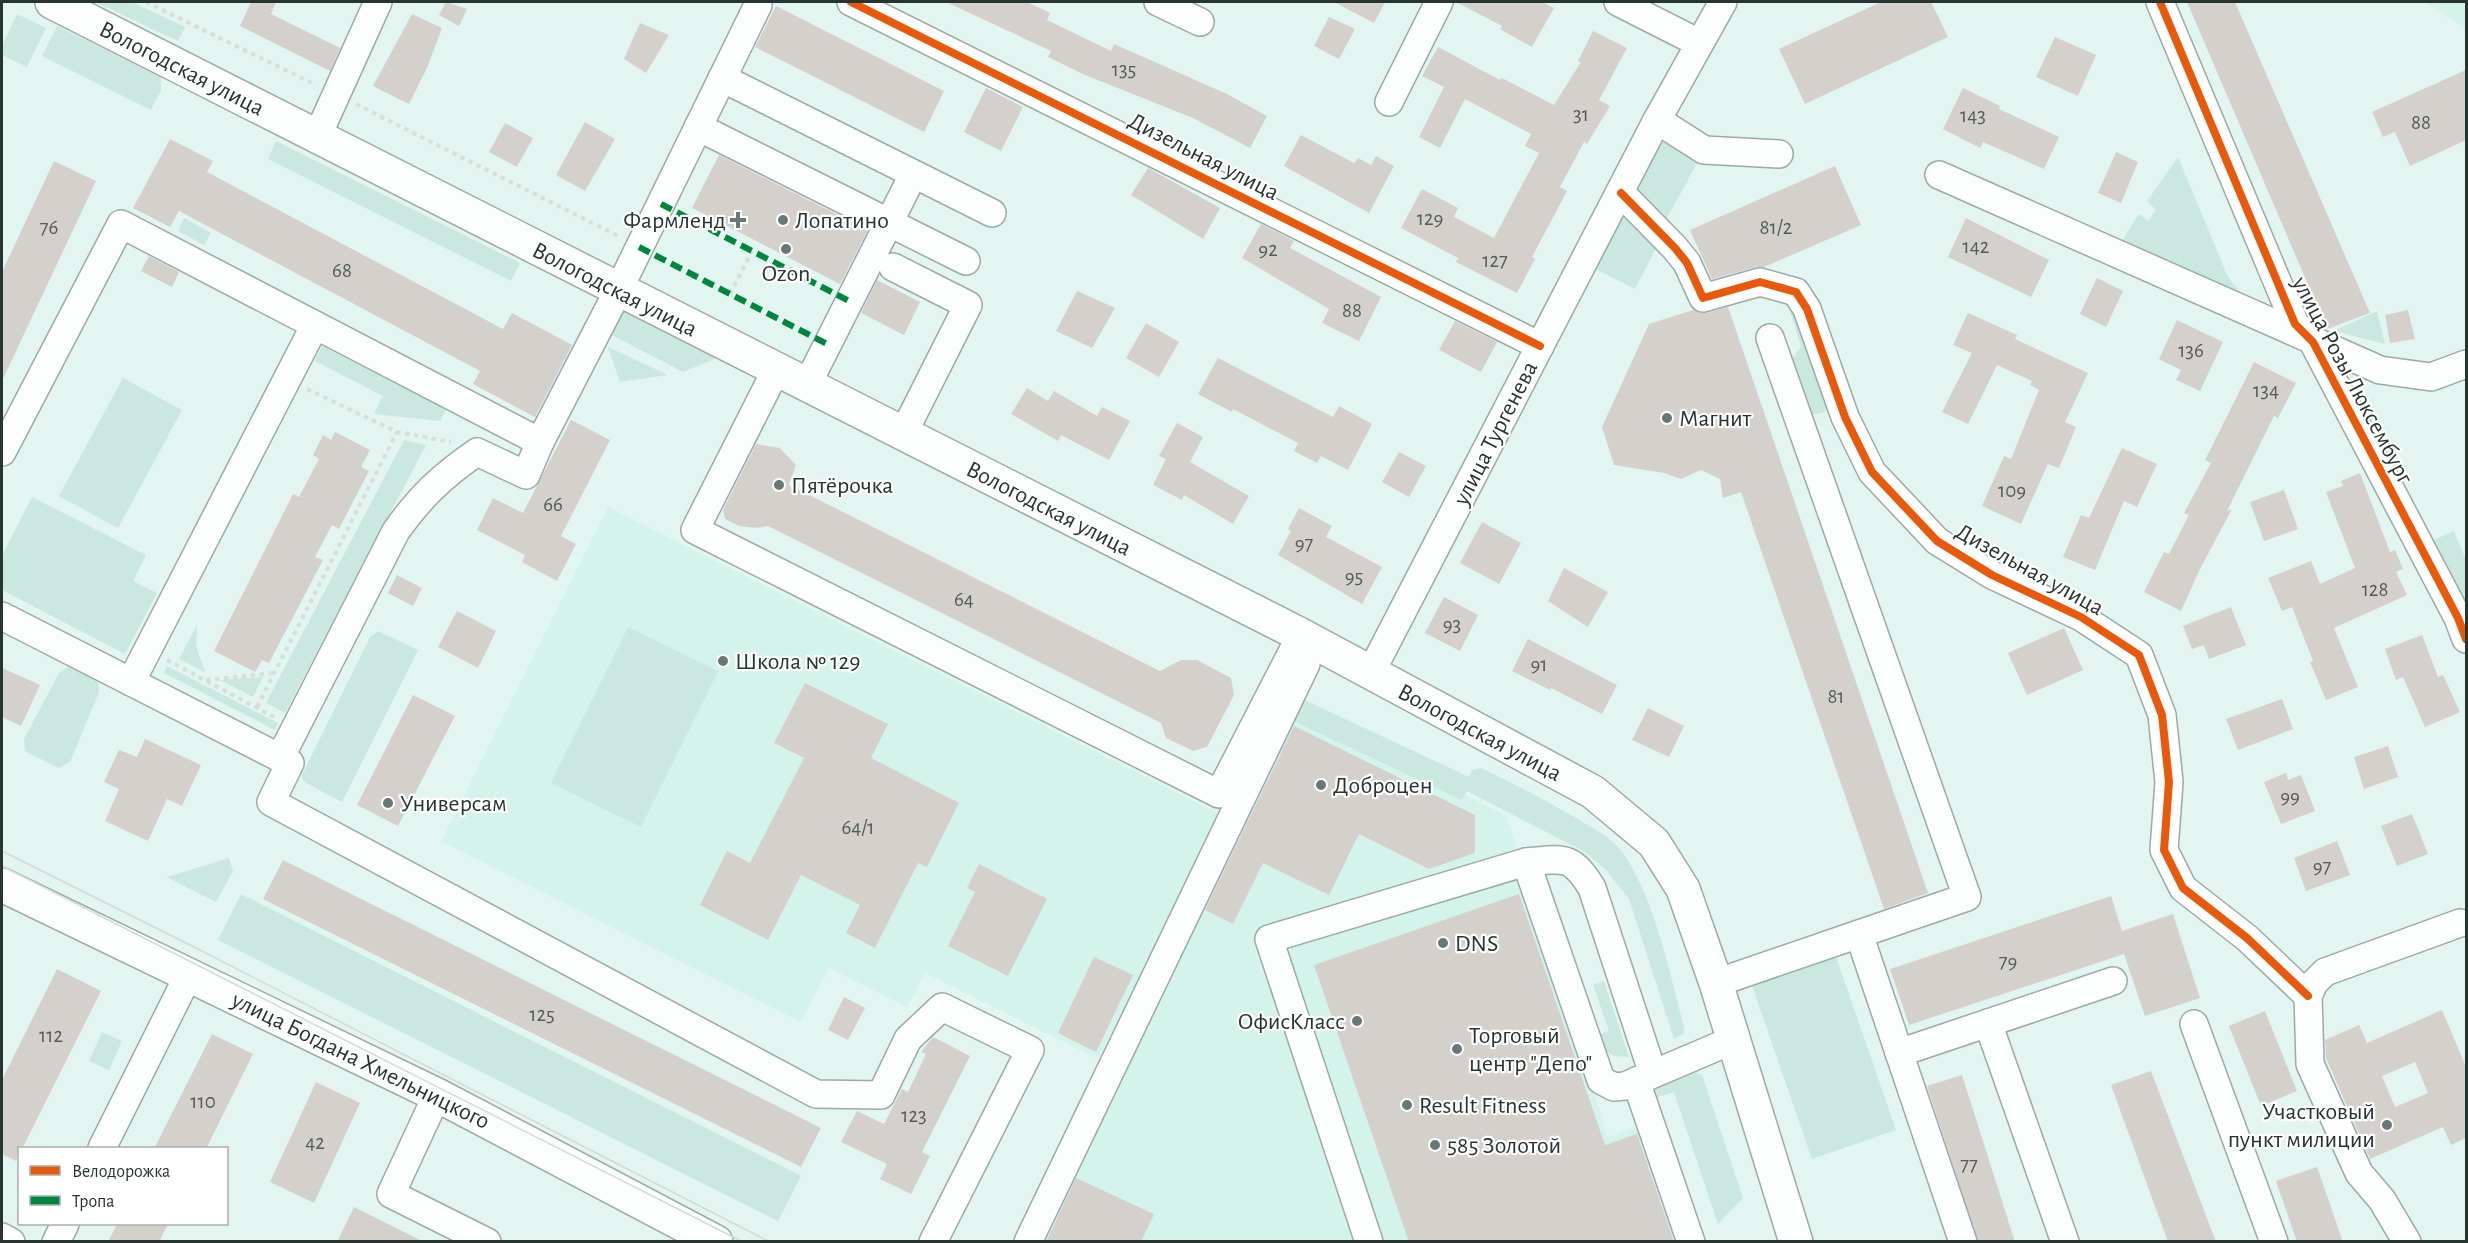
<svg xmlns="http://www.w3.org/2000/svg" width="2468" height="1243" viewBox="0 0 2468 1243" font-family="'Alegreya Sans',sans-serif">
<rect width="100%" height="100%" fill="#e2f5f0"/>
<g fill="#d3f3eb">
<path d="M2426 2H2466V29Z"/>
<path d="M608 507 1221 815 1098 1059 925 973 907 1007 829 968 801 1022 441 841Z"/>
<path d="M1292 710 1507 816 1608 1137 1642 1125 1682 1242H1034Z"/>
</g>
<g fill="#cae8e0">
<path d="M95 2H132L185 27 178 41Z"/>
<path d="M17 14 46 28 27 67 2 55V46Z"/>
<path d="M57 26 161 77V90L151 110 42 56Z"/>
<path d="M1660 135 1701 156 1666 220 1632 187Z"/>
<path d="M276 141 520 263 511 281 268 159Z"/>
<path d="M2178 157 2228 277 2253 309 2120 244 2139 214 2148 221 2156 210 2147 201Z"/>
<path d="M1617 212 1630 220 1656 248 1635 289 1589 266Z"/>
<path d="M184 218 211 233 204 245 178 231Z"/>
<path d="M622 298 729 353 683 372 604 331Z"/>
<path d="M1786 298H1794L1829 404 1824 412 1812 415 1803 409 1787 365 1801 347Z"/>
<path d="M2377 311 2385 344 2334 331Z"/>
<path d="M322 346 446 409 440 421 374 414 383 396 315 361Z"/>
<path d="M608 347 668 375 620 382Z"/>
<path d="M123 378 182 410 118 528 59 496Z"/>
<path d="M404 440 426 445 285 713 266 703Z"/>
<path d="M32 497 146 555 133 581 157 593 125 654 2 590V556Z"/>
<path d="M2454 531 2466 561V631L2429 542Z"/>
<path d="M197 625 196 646 205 672 179 659Z"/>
<path d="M628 627 718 671 641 827 551 783Z"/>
<path d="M378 631 418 650 342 802 306 783 301 777 370 637Z"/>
<path d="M70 665 98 680 99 692 70 762 59 768 25 751 24 739 59 673Z"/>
<path d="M167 666 278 723 275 730 164 673Z"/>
<path d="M263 677 253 697 220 680Z"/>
<path d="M1296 696 1469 777 1472 770 1481 768C1513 784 1544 799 1574 817 1589 826 1604 833 1616 845 1651 882 1671 977 1684 1027V1034L1674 1039 1629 899 1606 870 1585 852 1467 791 1462 800 1285 717Z"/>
<path d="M229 858 233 871 216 902 167 877Z"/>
<path d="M241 894 801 1176 778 1221 218 940Z"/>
<path d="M1834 951 1896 1130 1812 1159 1750 980Z"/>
<path d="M1604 981 1629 1057 1614 1056 1599 1047 1596 1036 1609 1031 1593 985Z"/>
<path d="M102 1032 122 1041 109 1070 89 1061Z"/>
<path d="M1690 1070 1702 1075 1743 1198 1718 1224 1674 1092 1655 1098 1650 1084Z"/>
</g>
<g fill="#d4d1cd" fill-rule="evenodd">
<path d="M251 2H276L271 14 340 48 330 71 240 26Z"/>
<path d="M446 2 467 9 459 26 439 15Z"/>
<path d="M946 2H1027L1050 13 1047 20 1111 51 1114 44 1227 94 1267 116 1250 148 1193 118 1085 75 1048 57 1051 51Z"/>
<path d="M1334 2H1385L1374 23Z"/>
<path d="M1456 2H1542L1554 8 1532 47 1500 29 1502 26Z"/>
<path d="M1881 2H1931L1948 37 1805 104 1779 49Z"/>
<path d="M2187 2H2235L2370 313 2327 329Z"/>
<path d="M776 6 944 91 924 132 755 47Z"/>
<path d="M412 14 442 28 427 68 409 104 373 86Z"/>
<path d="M1329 17 1355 29 1339 59 1314 46Z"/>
<path d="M640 23 669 35 646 73 624 59Z"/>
<path d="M1593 31 1627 48 1599 100 1610 106 1587 144 1584 142 1560 187 1567 191 1532 257 1535 259 1517 293 1456 262 1458 258 1401 228 1422 189 1458 208 1454 217 1494 238 1539 153 1525 146 1531 134 1465 99 1440 148 1419 137 1444 87 1422 76 1438 47 1500 80 1502 78 1554 105 1581 62 1578 61Z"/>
<path d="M2055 37 2096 55 2078 96 2036 77Z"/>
<path d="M2466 70V140L2410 166 2395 132 2383 137 2372 112Z"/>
<path d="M986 88 1023 107 1001 151 964 132Z"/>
<path d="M1963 88 2000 106 1999 109 2059 137 2044 169 1983 142 1980 148 1943 129Z"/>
<path d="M585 122 615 139 585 191 556 175Z"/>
<path d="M505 123 533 138 517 167 489 152Z"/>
<path d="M1301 135 1354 163 1358 158 1371 165 1376 156 1394 166 1369 213 1284 166Z"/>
<path d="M170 139 213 161 207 172 503 329 512 313 572 345 535 417 473 384 480 371 179 211 170 227 133 208Z"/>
<path d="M2116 152 2138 162 2121 203 2098 193Z"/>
<path d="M719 155 868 230 840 284 692 208Z"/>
<path d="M54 161 96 181 2 381V272Z"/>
<path d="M1835 166 1861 225 1764 267H1756L1712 279 1690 230Z"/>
<path d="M1148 168 1220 208 1203 239 1131 195Z"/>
<path d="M1966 218 2049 260 2031 297 1948 257Z"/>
<path d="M1261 224 1294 241 1290 248 1381 297 1359 341 1322 323 1329 309 1242 258Z"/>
<path d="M149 256 179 272 172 287 141 271Z"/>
<path d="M2097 278 2123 291 2106 327 2080 314Z"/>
<path d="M877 280 920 302 904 335 861 313Z"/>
<path d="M1077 291 1115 308 1092 348 1056 331Z"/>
<path d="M1728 307 1928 893 1884 909 1741 492 1723 498 1720 479 1701 470 1681 479 1664 473 1614 465 1602 427 1649 324 1693 310 1707 313Z"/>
<path d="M2408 310 2415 339 2390 343 2385 315Z"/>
<path d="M1968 313 2017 335 2015 339 2088 373 2065 422 2076 427 2059 468 2048 464 2021 524 1982 506 2004 456 2011 459 2039 390 2030 385 2032 381 1997 365 1968 424 1942 412 1972 353 1953 345Z"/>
<path d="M2177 320 2223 342 2200 391 2176 380 2181 370 2159 359Z"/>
<path d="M1455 321 1497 342 1481 372 1439 350Z"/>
<path d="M1146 323 1179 342 1159 377 1126 358Z"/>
<path d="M1218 358 1333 417 1339 406 1372 424 1348 470 1321 456 1317 463 1294 451 1298 443 1233 409 1232 412 1198 394Z"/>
<path d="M2254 362 2296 383 2278 418 2274 416 2227 511 2232 509 2200 569 2181 611 2144 592 2164 552 2169 554 2189 515 2184 513 2211 463 2205 460Z"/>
<path d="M1027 388 1048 401 1054 391 1097 416 1102 407 1130 421 1109 460 1061 435 1058 441 1011 414Z"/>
<path d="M571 420 610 440 561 536 576 544 557 581 522 562 525 555 477 530 493 498 523 513Z"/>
<path d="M1177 423 1203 437 1190 462 1249 496 1233 524 1184 495 1182 500 1153 485 1166 459 1159 456Z"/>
<path d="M335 432 370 450 361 467 369 471 339 529 332 525 315 557 323 560 269 663 262 660 255 672 214 651 293 494 299 497 319 459 313 455 323 435 331 440Z"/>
<path d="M756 444 780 448 796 465 789 485 1160 671 1181 660H1197L1231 678 1234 695 1207 747 1193 751 1166 738 1161 723 768 526 757 528 739 526 725 519 723 510Z"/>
<path d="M2122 448 2157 464 2137 507 2124 501 2095 570 2063 557 2081 515 2089 518Z"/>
<path d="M1399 452 1426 466 1409 497 1382 482Z"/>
<path d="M2360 473 2390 552 2395 550 2403 569 2396 572 2407 595 2334 628 2358 687 2326 700 2310 662 2313 661 2292 607 2282 611 2268 578 2311 561 2320 584 2355 568 2326 492 2343 486 2341 481Z"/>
<path d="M2284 490 2298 529 2264 541 2250 502Z"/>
<path d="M1299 508 1332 526 1326 537 1382 567 1362 604 1278 555 1291 531 1288 529Z"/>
<path d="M1482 522 1521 543 1499 584 1460 563Z"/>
<path d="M1564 568 1608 592 1588 627 1548 601Z"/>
<path d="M397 575 422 588 413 606 388 593Z"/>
<path d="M1444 597 1478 615 1460 651 1425 633Z"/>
<path d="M2231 607 2246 645 2209 659 2204 645 2192 649 2183 626Z"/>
<path d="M457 611 496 631 478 668 438 647Z"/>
<path d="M2064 628 2083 670 2027 695 2008 653Z"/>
<path d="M2422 635 2438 677 2443 675 2460 712 2425 727 2403 677 2396 680 2385 649Z"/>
<path d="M1528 639 1617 685 1602 714 1551 688 1550 690 1512 671Z"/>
<path d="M2 668 40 685 21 726 2 717Z"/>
<path d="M805 683 888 724 871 758 959 803 927 867 918 863 875 948 846 933 860 905 801 875 768 940 700 905 727 851 750 863 804 758 774 743Z"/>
<path d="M413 695 455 716 398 826 357 805Z"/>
<path d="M2282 699 2293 729 2238 750 2226 719Z"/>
<path d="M1648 708 1684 726 1669 757 1632 740Z"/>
<path d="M1294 726 1475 815V853L1429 869 1359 834 1329 895 1263 863 1233 924 1205 910Z"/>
<path d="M145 739 201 765 182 806 167 799 148 841 105 821 119 789 104 782 119 750 137 757Z"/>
<path d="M2388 746 2398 777 2364 789 2354 757Z"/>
<path d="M2286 773 2288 780 2301 775 2315 811 2281 824 2264 782Z"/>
<path d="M2412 814 2428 854 2397 866 2381 826Z"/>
<path d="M2337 841 2350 875 2306 891 2294 858Z"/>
<path d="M283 860 821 1128 801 1167 263 899Z"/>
<path d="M979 864 1047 899 1008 976 948 946 975 892 967 888Z"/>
<path d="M1519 894 1605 1145 1637 1134 1674 1242H1409L1314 965Z"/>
<path d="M2111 896 2122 931 2173 914 2200 998 2145 1016 2124 954 1909 1025 1890 969Z"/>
<path d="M1094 957 1133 975 1096 1052 1058 1033Z"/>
<path d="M57 969 101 991 22 1149H20L16 1161 2 1154V1080Z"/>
<path d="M844 997 865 1008 848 1040 828 1030Z"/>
<path d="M2442 1010 2466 1067V1138L2451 1145 2443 1127 2370 1159 2326 1058 2325 1040 2359 1025 2367 1043ZM2415 1062 2428 1093 2395 1107 2382 1076Z"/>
<path d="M2265 1011 2297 1091 2261 1106 2229 1026Z"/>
<path d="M212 1034 253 1054 206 1149H154Z"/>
<path d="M933 1037 970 1056 922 1152 930 1156 911 1194 880 1179 887 1164 841 1142 857 1111 884 1124 902 1089 908 1092 926 1054 921 1052Z"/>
<path d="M2151 1071 2216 1242H2168L2111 1085Z"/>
<path d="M1962 1075 2015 1242H1978L1927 1086Z"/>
<path d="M316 1082 360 1103 314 1203 270 1182Z"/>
<path d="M2317 1167 2343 1242H2297L2276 1181Z"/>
<path d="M1076 1178 1154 1214 1141 1242H1046Z"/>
<path d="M354 1207 424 1242H337Z"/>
<path d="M117 1224H168L159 1242H108Z"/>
</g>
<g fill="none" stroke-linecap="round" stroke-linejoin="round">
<g stroke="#9caaa6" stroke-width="30">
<g id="minor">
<path d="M851 2 1540 346"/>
<path d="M1158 2 1200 22"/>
<path d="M1618 2 1699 43"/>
<path d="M2160 2 2295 324 2313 342 2458 618 2466 639"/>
<path d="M722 78 992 213"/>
<path d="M1389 102 1439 2"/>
<path d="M1657 120 1704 150 1779 154"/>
<path d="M698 127 966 261"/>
<path d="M317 137 378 2"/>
<path d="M1939 175 2380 370 2431 377 2466 364"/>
<path d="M1621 193 1675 248 1687 263 1703 298 1760 282 1796 292 1807 309 1845 417 1872 472 1937 541 1992 575 2081 617 2139 655 2162 715 2169 782 2164 850 2183 888 2247 938 2308 996"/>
<path d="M893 267 968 305 903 434"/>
<path d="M1770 338 1967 897 1859 934"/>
<path d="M776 370 695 530 1219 794 1301 635"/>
<path d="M807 385 913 175"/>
<path d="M2 452 121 224 540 442 618 291 758 5"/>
<path d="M2 616 290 763 271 802 816 1094 881 1095 908 1039 942 1007 1030 1050 933 1242"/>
<path d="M1370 674 1657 120 1723 2"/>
<path d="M131 682 315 325"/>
<path d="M280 758 396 531C421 496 441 477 477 452L526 475 540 442"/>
<path d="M1526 862C1564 859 1571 854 1592 888L1653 1074"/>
<path d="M1716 983 1859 934 1963 1242"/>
<path d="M1988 1023 2065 1242"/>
<path d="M2194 1024 2274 1242"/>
<path d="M1899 1053 2113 981"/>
<path d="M1636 1081 1691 1242"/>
<path d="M437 1095 391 1194 487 1242"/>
<path d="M102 1148 188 976"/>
<path d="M2 1237 11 1242"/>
<path d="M56 1242 65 1224"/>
<path d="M1028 1242 1306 664"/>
<path d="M1369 1242 1269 939 1526 862 1601 1080 1614 1087 1625 1086 1733 1040"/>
<path d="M2407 1242 2382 1200 2359 1173 2310 1064 2308 996 2314 983 2325 972 2460 923"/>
</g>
</g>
<g stroke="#9caaa6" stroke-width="36">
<g id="major">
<path d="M52 2 1301 635 1593 792 1654 843 1683 889 1716 983 1796 1242"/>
<path d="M2 885 437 1095 716 1242"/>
</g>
</g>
<g stroke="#d8dedc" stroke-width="4" stroke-dasharray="4.5 4.5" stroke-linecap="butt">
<path d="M146 2 314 84"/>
<path d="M356 104 620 237"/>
<path d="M730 294 752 251"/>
<path d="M307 389 397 432 451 442"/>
<path d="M167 660 274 717"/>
<path d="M206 680 274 673"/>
<path d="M257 707 397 432"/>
</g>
<use href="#minor" stroke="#fbfefd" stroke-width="27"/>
<use href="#major" stroke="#fbfefd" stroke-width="33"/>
<g stroke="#d3d9d7" stroke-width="1.5">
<path d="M2 851 194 947 770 1242"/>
<path d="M2 866 743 1242"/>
</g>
<g stroke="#00873e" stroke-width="6" stroke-dasharray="12 6" stroke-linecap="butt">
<path d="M661 204 849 301"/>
<path d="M639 247 827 344"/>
</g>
<g stroke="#fff" stroke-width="11">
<g id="cycleway">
<path d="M851 2 1540 346"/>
<path d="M2160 2 2295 324 2313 342 2458 618 2466 639"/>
<path d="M1621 193 1675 248 1687 263 1703 298 1760 282 1796 292 1807 309 1845 417 1872 472 1937 541 1992 575 2081 617 2139 655 2162 715 2169 782 2164 850 2183 888 2247 938 2308 996"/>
</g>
</g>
<use href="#cycleway" stroke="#e8590c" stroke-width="8"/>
</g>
<g fill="#687874" stroke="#fff" stroke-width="2">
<path d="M735 211h6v6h6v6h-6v6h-6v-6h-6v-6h6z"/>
<circle cx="783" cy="220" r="6"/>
<circle cx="786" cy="249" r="6"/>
<circle cx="1667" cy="418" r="6"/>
<circle cx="779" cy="485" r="6"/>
<circle cx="723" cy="661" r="6"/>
<circle cx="1321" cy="785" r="6"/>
<circle cx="388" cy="803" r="6"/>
<circle cx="1443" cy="943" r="6"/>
<circle cx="1357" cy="1021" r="6"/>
<circle cx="1457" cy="1049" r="6"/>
<circle cx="1407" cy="1105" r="6"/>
<circle cx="2387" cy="1125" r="6"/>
<circle cx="1435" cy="1145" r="6"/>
</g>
<g text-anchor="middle" stroke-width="4.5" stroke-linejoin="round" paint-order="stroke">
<g font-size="21" fill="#525c58">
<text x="1124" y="76">135</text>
<text x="1581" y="121">31</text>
<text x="1973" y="122">143</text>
<text x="2421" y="129">88</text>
<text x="1430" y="225">129</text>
<text x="49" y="234">76</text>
<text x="1776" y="234">81/2</text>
<text x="1976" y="253">142</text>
<text x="1268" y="256">92</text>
<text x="1495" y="267">127</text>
<text x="342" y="277">68</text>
<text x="1352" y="317">88</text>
<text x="2191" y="357">136</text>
<text x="2266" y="397">134</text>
<text x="2012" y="497">109</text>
<text x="553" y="511">66</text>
<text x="1304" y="550">97</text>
<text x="1354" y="583">95</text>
<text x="2375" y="596">128</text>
<text x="964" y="606">64</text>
<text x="1452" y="631">93</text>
<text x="1539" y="671">91</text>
<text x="1836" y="703">81</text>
<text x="2290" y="803">99</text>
<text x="858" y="834">64/1</text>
<text x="2322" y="873">97</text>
<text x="2008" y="968">79</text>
<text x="542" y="1021">125</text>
<text x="51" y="1042">112</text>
<text x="203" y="1108">110</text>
<text x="914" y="1122">123</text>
<text x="315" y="1149">42</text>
<text x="1969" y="1171">77</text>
</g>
<g font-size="24" fill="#273531" stroke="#fff">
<text transform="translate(182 68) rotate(27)" y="8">Вологодская улица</text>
<text transform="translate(1204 156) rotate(27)" y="8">Дизельная улица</text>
<text transform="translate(615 289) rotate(27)" y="8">Вологодская улица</text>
<text transform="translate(2353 380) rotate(62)" y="8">улица Розы Люксембург</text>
<text transform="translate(1495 433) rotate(-63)" y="8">улица Тургенева</text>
<text transform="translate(1049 508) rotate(27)" y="8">Вологодская улица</text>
<text transform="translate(2030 569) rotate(29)" y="8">Дизельная улица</text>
<text transform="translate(1480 732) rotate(28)" y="8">Вологодская улица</text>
<text transform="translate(361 1060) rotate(26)" y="8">улица Богдана Хмельницкого</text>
</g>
<g font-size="24" fill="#273531" stroke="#fff" text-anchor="start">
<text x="726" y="228" text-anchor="end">Фармленд</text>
<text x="795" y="228">Лопатино</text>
<text x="786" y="281" text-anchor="middle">Ozon</text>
<text x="1679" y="426">Магнит</text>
<text x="791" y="493">Пятёрочка</text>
<text x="735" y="669">Школа № 129</text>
<text x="1333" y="793">Доброцен</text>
<text x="400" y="811">Универсам</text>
<text x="1455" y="951">DNS</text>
<text x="1345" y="1029" text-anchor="end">ОфисКласс</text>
<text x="1469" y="1043">Торговый<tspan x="1469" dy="28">центр "Депо"</tspan></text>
<text x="1419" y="1113">Result Fitness</text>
<text x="2375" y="1119" text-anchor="end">Участковый<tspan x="2375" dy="28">пункт милиции</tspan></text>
<text x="1447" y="1153">585 Золотой</text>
</g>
</g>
<rect width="2468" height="1243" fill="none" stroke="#273531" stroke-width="6"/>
<rect x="18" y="1147" width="210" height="78" fill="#ffffff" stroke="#a9aead" stroke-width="1.5"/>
<rect x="30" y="1166" width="30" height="9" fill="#e8590c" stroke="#a9aead" stroke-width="1.5"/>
<text x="72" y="1177" font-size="18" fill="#273531">Велодорожка</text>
<rect x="30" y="1196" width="30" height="9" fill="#00873e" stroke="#a9aead" stroke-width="1.5"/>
<text x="72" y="1207" font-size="18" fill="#273531">Тропа</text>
</svg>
